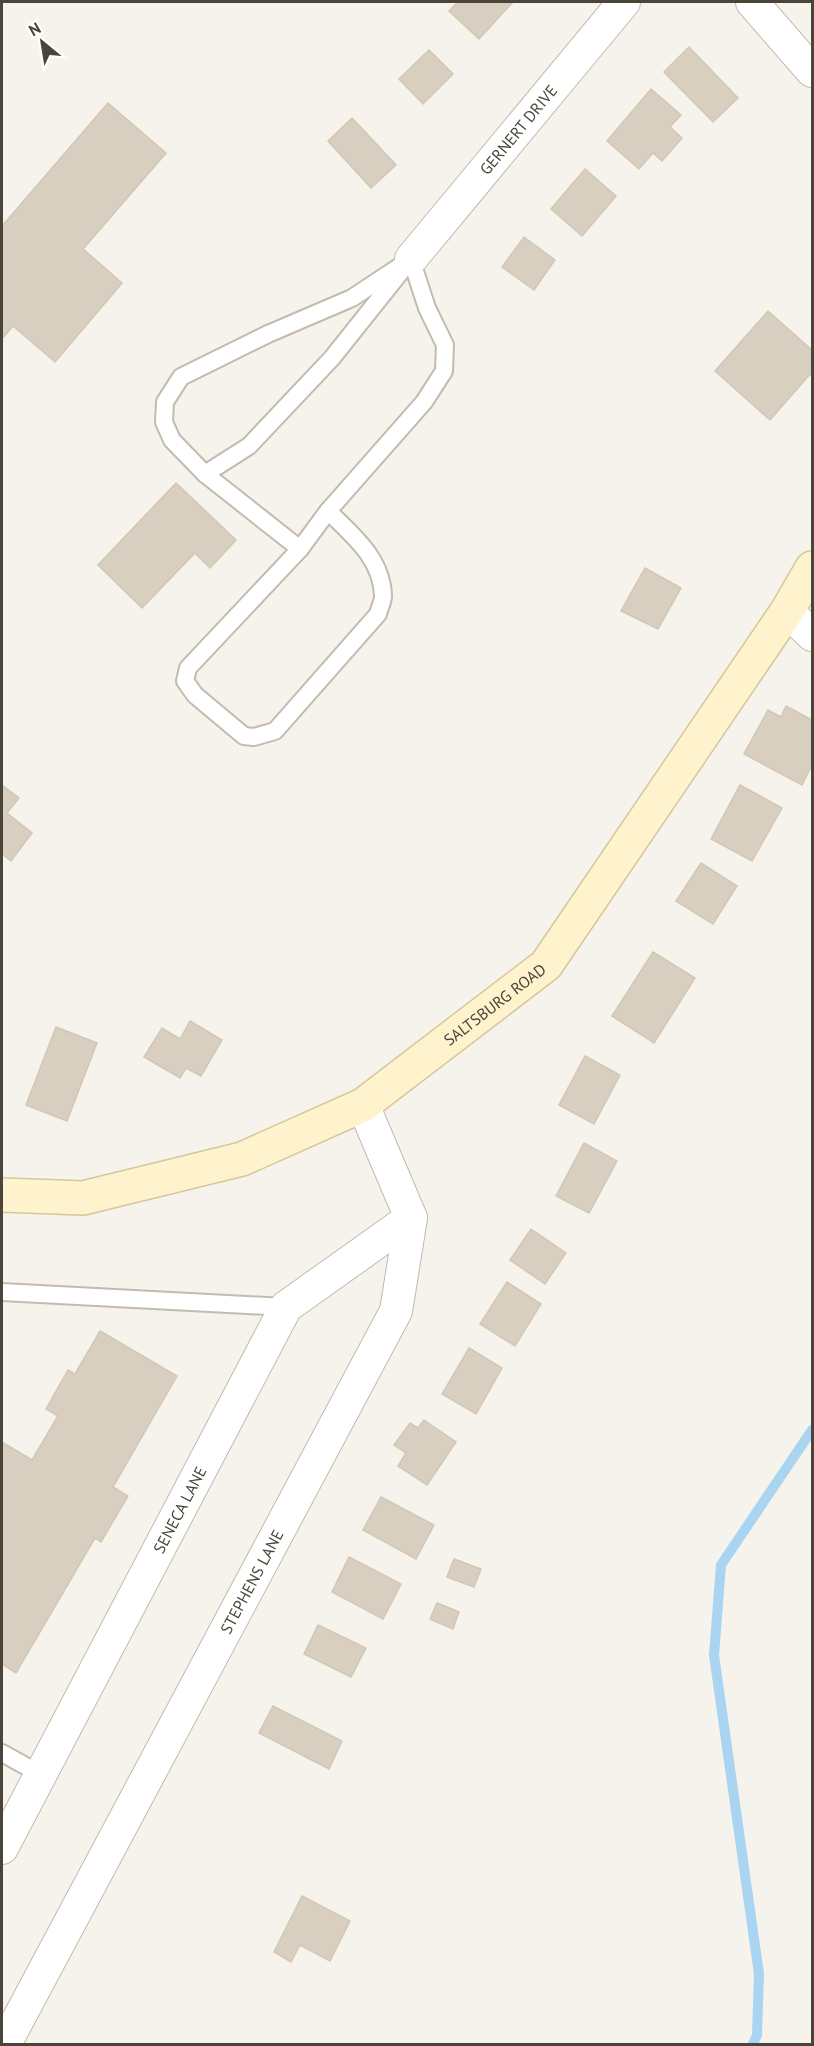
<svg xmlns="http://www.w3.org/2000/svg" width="814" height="2046" viewBox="0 0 814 2046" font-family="'PT Sans',sans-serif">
<rect width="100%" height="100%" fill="#f6f3ec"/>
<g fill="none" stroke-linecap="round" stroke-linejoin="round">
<path stroke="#a9d4f2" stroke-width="10" d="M753 2044 757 2035 759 1974 714 1655 721 1565 812 1430"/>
</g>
<g fill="#d8cfc1" stroke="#d3c7b4" stroke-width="1.5">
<path d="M458 2H513L479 39 449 11Z"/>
<path d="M689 47 738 98 713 122 664 72Z"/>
<path d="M429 50 453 74 423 104 399 79Z"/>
<path d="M651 89 681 115 670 127 682 138 662 161 653 153 639 169 607 141Z"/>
<path d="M108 103 166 153 83 249 122 283 55 362 13 326 2 339V226Z"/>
<path d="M352 118 396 165 371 188 328 141Z"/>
<path d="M585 169 616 196 582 236 551 209Z"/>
<path d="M524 237 555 260 534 290 502 267Z"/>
<path d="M768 311 812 350V372L770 420 715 371Z"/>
<path d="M176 483 236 540 210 568 195 553 142 608 98 565Z"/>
<path d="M645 568 681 588 658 629 621 611Z"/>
<path d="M786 706 812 720V765L802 785 744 754 768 710 781 717Z"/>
<path d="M2 785 19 798 7 813 32 833 11 861 2 854Z"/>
<path d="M740 785 782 808 752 861 711 839Z"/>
<path d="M701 863 737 886 713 924 676 901Z"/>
<path d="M653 952 695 978 654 1043 612 1016Z"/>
<path d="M190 1021 222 1040 201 1076 186 1068 180 1078 144 1057 162 1028 180 1039Z"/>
<path d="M56 1027 97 1043 67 1121 26 1105Z"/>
<path d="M585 1056 620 1075 594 1124 559 1105Z"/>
<path d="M584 1143 617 1161 589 1213 556 1196Z"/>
<path d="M531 1229 566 1253 545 1284 510 1260Z"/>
<path d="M507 1282 541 1304 515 1346 480 1324Z"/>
<path d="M100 1331 177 1376 113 1487 128 1496 101 1542 95 1538 16 1673 2 1664V1442L32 1460 58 1416 46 1409 68 1370 75 1374Z"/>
<path d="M469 1348 502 1368 476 1414 442 1394Z"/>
<path d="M424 1420 456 1442 427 1485 398 1466 406 1453 394 1445 410 1423 418 1428Z"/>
<path d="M381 1497 434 1525 416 1559 363 1530Z"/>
<path d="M349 1557 401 1584 383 1619 332 1592Z"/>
<path d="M454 1559 481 1569 474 1587 447 1577Z"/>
<path d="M437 1603 459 1612 453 1629 430 1619Z"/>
<path d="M318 1625 366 1648 351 1677 304 1654Z"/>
<path d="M273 1706 342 1741 329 1769 259 1733Z"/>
<path d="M302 1896 350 1921 330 1961 300 1945 291 1962 274 1952Z"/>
</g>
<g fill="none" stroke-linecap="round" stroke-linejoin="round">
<g stroke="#c2bbae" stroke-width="20">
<g id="service">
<path d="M411 259 427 308 445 345 444 371 424 402 328 511 300 549 205 474 172 440 164 422 165 402 181 377 268 334 352 298Z"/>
<path d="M205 474 249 446 332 358 403 269"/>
<path d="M300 549 188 668 185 681 195 695 244 736 254 737 275 731 378 614C379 609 383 602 383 596 382 558 352 535 328 511"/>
<path d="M2 1292 286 1307"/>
<path d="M2 1753 40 1774"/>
</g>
</g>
<g stroke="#c2bbae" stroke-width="34">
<g id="minor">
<path d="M752 2 812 71"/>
<path id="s1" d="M411 259 624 2"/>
<path d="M787 611 812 635"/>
<path id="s2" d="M2 1848 286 1307 411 1218"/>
<path id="s3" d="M5 2044 396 1311 411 1218 363 1105"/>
</g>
</g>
<g stroke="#d6c79b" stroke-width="36">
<g id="secondary">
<path id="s4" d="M2 1195 83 1198 242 1159 363 1105 546 965 787 611 812 568"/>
</g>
</g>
<use href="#service" stroke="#fff" stroke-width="16"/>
<use href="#minor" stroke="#fff" stroke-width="32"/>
<use href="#secondary" stroke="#fff3cd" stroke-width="33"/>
</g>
<g text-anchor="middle" stroke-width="4.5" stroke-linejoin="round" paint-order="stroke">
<g font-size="16" fill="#4b4439" stroke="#fff">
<text dy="6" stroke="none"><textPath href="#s1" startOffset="168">GERNERT DRIVE</textPath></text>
<text dy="6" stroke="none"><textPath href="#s4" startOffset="543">SALTSBURG ROAD</textPath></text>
<text dy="6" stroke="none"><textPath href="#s2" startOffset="382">SENECA LANE</textPath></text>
<text dy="6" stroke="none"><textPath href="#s3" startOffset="524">STEPHENS LANE</textPath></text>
</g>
</g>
<rect width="814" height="2046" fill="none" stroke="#4b4439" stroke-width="6"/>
<g transform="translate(42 42) rotate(330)" stroke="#ffffff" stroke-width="4.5" paint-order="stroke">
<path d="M0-4.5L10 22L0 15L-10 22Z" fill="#4b4439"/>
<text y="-9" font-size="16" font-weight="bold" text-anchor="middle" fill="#4b4439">N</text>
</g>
</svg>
